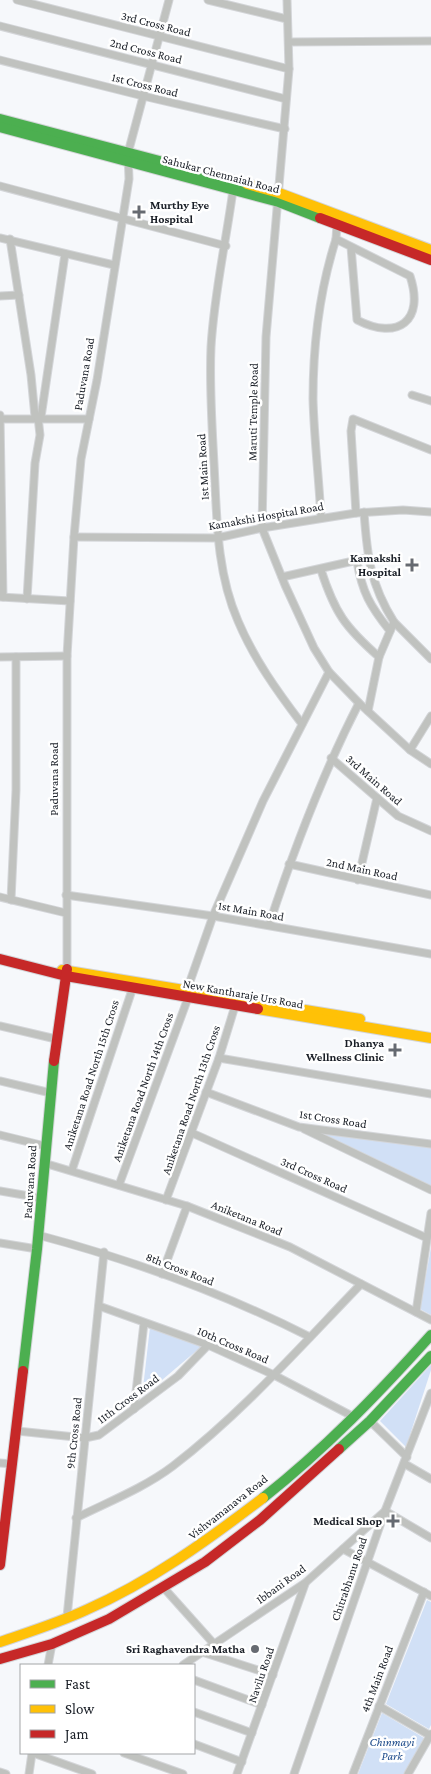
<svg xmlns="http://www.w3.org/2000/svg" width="431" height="1774" viewBox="0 0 431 1774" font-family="'Crimson Pro',serif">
<rect width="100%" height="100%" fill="#f6f8fb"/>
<g fill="#d1e0f6">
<path d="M318 1133 431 1147V1187Z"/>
<path d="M431 1247V1315L420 1309Z"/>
<path d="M150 1327 202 1346 142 1397Z"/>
<path d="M431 1365V1370L406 1447 380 1421Z"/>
<path d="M427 1600 431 1602V1725L429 1729 386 1704Z"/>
<path d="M382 1713 424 1738 404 1774H358Z"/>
</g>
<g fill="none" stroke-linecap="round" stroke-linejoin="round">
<g stroke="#d3d5d8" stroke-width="9">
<g id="street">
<path d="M17 0 289 69"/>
<path d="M208 0 287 19"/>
<path d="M287 0 289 69 266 337 262 528 285 585 314 648 329 672 359 703 410 750 431 764"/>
<path d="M0 26 286 99"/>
<path d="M289 42 431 41"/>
<path d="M0 60 143 96 285 129"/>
<path d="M0 186 226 246"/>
<path d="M233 190C226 242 214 294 211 347 209 393 213 438 215 484 217 530 219 578 238 621 254 659 277 691 302 724"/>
<path d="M337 224 336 239 410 276C425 321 398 341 357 320L351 247"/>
<path d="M0 238 114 265"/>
<path d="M10 239 31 375 35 417"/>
<path d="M0 296 19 295"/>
<path d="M412 395 431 401"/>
<path d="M0 415 3 597"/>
<path d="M41 417 65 254"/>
<path d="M1 419H89"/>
<path d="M364 512C367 555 370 584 394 622L379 657 368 711"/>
<path d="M356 513 351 431 353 419 431 450"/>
<path d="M321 518C319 478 314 438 313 399 313 346 320 289 336 239"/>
<path d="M74 537 217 538 262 528 356 513 403 510 431 512"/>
<path d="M357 561C362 592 370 606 390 631"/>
<path d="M321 570C335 613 345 627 379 657"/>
<path d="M282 577 367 558"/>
<path d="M0 597 70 601"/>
<path d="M27 599 35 463 40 435 38 417"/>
<path d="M394 622 431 659"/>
<path d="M0 657 67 656"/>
<path d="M410 750 431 716"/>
<path d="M331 758 398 816 431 831"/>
<path d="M289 864 431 895"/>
<path d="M358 880 377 798"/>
<path d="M66 895 213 916 431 954"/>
<path d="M0 897 66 913"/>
<path d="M11 900 16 790V657"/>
<path d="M269 925C294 849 322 775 359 703"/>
<path d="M67 969V656L74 537 81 459 97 380 129 179 128 153 169 0"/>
<path d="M0 1026 56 1039"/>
<path d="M219 1058 431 1094"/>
<path d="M0 1081 51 1093"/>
<path d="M206 1092 299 1127 431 1144"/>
<path d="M304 1129 431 1190"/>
<path d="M192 1133 427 1238"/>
<path d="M0 1135 45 1146"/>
<path d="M44 1163 187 1206 290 1247 431 1320"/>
<path d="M72 1170 133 987"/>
<path d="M119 1185 188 998 187 990 213 916 263 801 329 672"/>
<path d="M0 1191 41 1198"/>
<path d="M166 1200 219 1058 235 1006"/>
<path d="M38 1235C132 1260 223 1293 310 1337"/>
<path d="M0 1243 37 1249"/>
<path d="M162 1274 187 1206"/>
<path d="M99 1306 208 1345 272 1374 354 1417"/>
<path d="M416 1312 431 1213"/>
<path d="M134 1409 144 1323"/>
<path d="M370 1421 407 1457"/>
<path d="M17 1431 85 1438 99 1435 178 1376 208 1345"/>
<path d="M0 1463 13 1464"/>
<path d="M405 1464 431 1479"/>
<path d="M76 1518C108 1502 144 1488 173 1466 242 1413 301 1346 361 1284"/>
<path d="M343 1549 431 1596"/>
<path d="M163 1587 214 1644"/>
<path d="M67 1617 104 1252"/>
<path d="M202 1652 273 1675"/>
<path d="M48 1665 52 1644"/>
<path d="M183 1665 305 1583 385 1511 431 1538"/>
<path d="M194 1680 262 1705"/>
<path d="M379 1706 431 1736"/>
<path d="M194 1712 252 1733"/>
<path d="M194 1744 242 1762"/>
<path d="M33 1753 92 1774"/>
<path d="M124 1753 183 1774"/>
<path d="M0 1772 6 1774"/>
<path d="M29 1774 32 1753"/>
<path d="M237 1774 305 1584"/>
<path d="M294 1774 385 1511 431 1393"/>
<path d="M353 1774 424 1592"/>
<path d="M408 1774 431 1734"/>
</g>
</g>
<g stroke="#d3d5d8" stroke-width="12">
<g id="fast">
<path d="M0 119 247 184"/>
<path d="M0 127 279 202 320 218"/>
<path d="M23 1371 37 1249 54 1061"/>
<path d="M339 1449 370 1421 431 1356"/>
<path d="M263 1498C325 1449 379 1393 431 1335"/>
</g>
</g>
<g stroke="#d3d5d8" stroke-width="12">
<g id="slow">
<path d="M247 184 279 193 431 250"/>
<path d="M62 970 360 1019"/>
<path d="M258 1009 431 1038"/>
<path d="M0 1642C29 1632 58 1623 86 1610 150 1582 208 1540 263 1498"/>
</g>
</g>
<g stroke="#d3d5d8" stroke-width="12">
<g id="jam">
<path d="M320 218 431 260"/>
<path d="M0 959 66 976 258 1009"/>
<path d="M54 1061 67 969"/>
<path d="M0 1565 23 1371"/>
<path d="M0 1659 52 1644 109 1619 205 1562 260 1520 339 1449"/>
</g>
</g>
<use href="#street" stroke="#c0c2bf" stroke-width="7"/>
<use href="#fast" stroke="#4caf50" stroke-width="10"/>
<use href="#slow" stroke="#ffc107" stroke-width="10"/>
<use href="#jam" stroke="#c62828" stroke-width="10"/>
</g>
<g fill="#666a71" stroke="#fff" stroke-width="2">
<path d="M136.5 204.5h5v5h5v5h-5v5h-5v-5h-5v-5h5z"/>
<path d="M409.5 557.5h5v5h5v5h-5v5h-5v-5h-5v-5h5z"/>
<path d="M392.5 1042.5h5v5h5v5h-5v5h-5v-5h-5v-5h5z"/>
<path d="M390.5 1513.5h5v5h5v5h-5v5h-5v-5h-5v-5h5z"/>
<circle cx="255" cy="1649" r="5"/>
</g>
<g text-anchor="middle" stroke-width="5" stroke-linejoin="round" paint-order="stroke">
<g font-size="12" fill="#191e26" stroke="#fff">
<text transform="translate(156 24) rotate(14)" y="4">3rd Cross Road</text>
<text transform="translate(146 51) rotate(14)" y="4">2nd Cross Road</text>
<text transform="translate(145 85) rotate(14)" y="4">1st Cross Road</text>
<text transform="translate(221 174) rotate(15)" y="4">Sahukar Chennaiah Road</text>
<text transform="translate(84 374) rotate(-80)" y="4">Paduvana Road</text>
<text transform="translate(253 412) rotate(-89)" y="4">Maruti Temple Road</text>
<text transform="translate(203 467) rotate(-93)" y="4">1st Main Road</text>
<text transform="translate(266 516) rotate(-10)" y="4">Kamakshi Hospital Road</text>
<text transform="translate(54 779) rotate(-90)" y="4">Paduvana Road</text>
<text transform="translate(374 780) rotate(41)" y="4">3rd Main Road</text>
<text transform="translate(362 869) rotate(12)" y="4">2nd Main Road</text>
<text transform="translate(251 911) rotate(10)" y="4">1st Main Road</text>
<text transform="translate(243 994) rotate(10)" y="4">New Kantharaje Urs Road</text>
<text transform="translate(91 1075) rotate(-72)" y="4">Aniketana Road North 15th Cross</text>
<text transform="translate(143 1087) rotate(-70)" y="4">Aniketana Road North 14th Cross</text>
<text transform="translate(191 1100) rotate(-71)" y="4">Aniketana Road North 13th Cross</text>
<text transform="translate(333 1119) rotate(9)" y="4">1st Cross Road</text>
<text transform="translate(314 1175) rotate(24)" y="4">3rd Cross Road</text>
<text transform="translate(30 1182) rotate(-86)" y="4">Paduvana Road</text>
<text transform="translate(247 1218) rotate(22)" y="4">Aniketana Road</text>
<text transform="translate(180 1269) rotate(21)" y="4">8th Cross Road</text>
<text transform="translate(233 1345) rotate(23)" y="4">10th Cross Road</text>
<text transform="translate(128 1399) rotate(-37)" y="4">11th Cross Road</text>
<text transform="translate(74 1433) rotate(-84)" y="4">9th Cross Road</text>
<text transform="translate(228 1507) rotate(-38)" y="4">Vishvamanava Road</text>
<text transform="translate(349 1579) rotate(-71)" y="4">Chitrabhanu Road</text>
<text transform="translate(281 1584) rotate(-36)" y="4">Ibbani Road</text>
<text transform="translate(261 1675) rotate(-71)" y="4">Navilu Road</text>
<text transform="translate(377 1679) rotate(-69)" y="4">4th Main Road</text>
</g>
<g font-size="12" font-weight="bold" fill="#191e26" stroke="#fff" text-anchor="end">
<text x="150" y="209" text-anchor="start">Murthy Eye<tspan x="150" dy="14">Hospital</tspan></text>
<text x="401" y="562">Kamakshi<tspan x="401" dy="14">Hospital</tspan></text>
<text x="384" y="1047">Dhanya<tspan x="384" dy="14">Wellness Clinic</tspan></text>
<text x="382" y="1525">Medical Shop</text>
<text x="245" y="1653">Sri Raghavendra Matha</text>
</g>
<g font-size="12" font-style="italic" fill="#1c4a8a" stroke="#fff">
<text x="392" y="1746">Chinmayi<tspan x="392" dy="14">Park</tspan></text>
</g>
</g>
<rect x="20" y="1664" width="175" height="90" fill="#ffffff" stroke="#a3a5a8"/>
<rect x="30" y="1680" width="25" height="8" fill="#4caf50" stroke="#a3a5a8"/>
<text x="65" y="1689" font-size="15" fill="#191e26">Fast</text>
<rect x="30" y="1705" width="25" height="8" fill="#ffc107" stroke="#a3a5a8"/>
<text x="65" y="1714" font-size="15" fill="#191e26">Slow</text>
<rect x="30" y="1730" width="25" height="8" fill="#c62828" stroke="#a3a5a8"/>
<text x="65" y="1739" font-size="15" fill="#191e26">Jam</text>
</svg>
